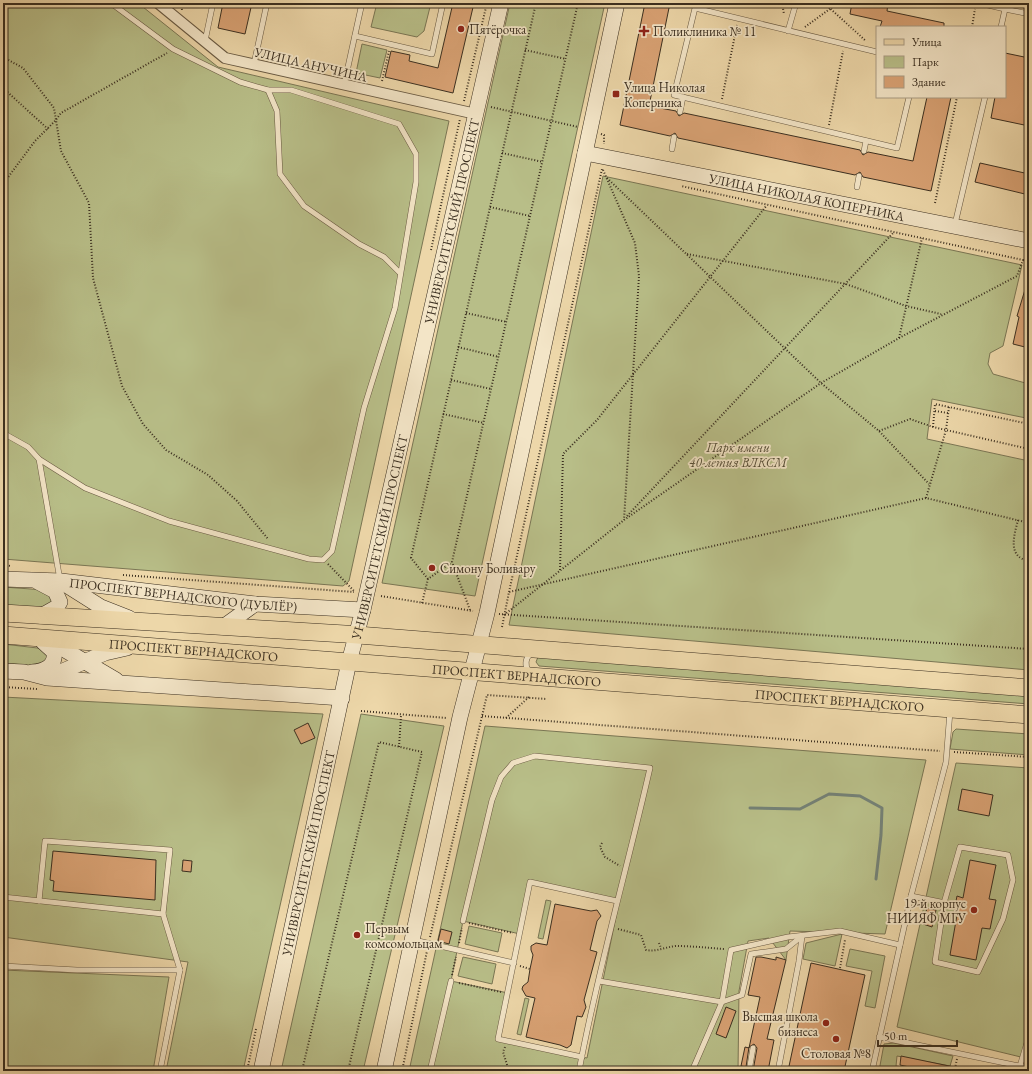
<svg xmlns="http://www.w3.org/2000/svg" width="1032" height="1074" viewBox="0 0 1032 1074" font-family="'EB Garamond',serif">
<rect width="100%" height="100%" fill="#edd7a9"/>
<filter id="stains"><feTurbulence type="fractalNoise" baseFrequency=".005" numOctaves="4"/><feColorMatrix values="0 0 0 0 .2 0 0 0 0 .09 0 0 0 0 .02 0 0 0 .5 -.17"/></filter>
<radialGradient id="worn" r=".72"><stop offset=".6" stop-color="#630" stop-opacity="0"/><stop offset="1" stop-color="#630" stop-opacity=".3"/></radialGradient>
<g fill="#b8be88" stroke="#7a7654" fill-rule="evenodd">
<path d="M3 3H138L218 67 449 121 349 581 343 586 3 559Z"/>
<path d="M377 3H431L424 31 417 37 371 27Z"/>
<path d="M510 3H605L475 596 382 583Z"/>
<path d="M362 44 387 50 380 78 356 73Z"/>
<path d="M603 176 1022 265 1003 346 990 353 988 364 993 374 1029 384V405L1026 418 932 399 927 439 1029 461V670L509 625Z"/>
<path d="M3 587 45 590 53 596 52 607 3 608Z"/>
<path d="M3 644 46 649 48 661 34 666 3 663Z"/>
<path d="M538 657 1029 695V704L539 666 536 662Z"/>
<path d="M3 697 323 714 243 1071H166L188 962 3 937Z"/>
<path d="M361 714 444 726 363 1071H281Z"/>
<path d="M485 726 926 760 885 934 790 931 786 960 769 938 748 941 739 991 738 1071H409ZM530 882 619 902 587 1058 499 1039 508 993 451 981 463 921 520 934Z"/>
<path d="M956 729 1029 734V755L950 749 953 732Z"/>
<path d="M956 763 1029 768V1059L897 1027Z"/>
<path d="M546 900 551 901 543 939 538 938Z"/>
<path d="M469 926 502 933 498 952 465 944Z"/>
<path d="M842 934 835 966 803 959 806 943Z"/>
<path d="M850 949 885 956 875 1008 865 1006 872 971 846 966Z"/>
<path d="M463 957 496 964 492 984 458 976Z"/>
<path d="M3 970 169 977 153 1071H3Z"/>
<path d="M525 998 529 999 521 1035 517 1034Z"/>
<path d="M894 1043 953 1056 950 1066 897 1056 896 1066 919 1071H879L884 1044Z"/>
</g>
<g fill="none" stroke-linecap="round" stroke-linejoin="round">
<path stroke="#748176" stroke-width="3" d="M750 808 800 809 829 794 860 796 882 808 881 835 876 879"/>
</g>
<g fill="#d9a274" stroke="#3b2f20">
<path d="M223 3H252L245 34 218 28Z"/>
<path d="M453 3H474L453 93 385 77 391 51 410 55 409 61 438 68Z"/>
<path d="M645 3H670L649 106 676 111 679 116 684 113 860 150 863 155 868 152 913 161 927 97H951L931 191 863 177 860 172 855 175 678 138 675 133 670 136 620 125Z"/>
<path d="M852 3H888L887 11 944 23V27H880L882 21 850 14Z"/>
<path d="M1005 53 1029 58V126L991 118 995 97H1005Z"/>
<path d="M980 163 1029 174V195L975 182Z"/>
<path d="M1027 283 1029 284V316L1027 324H1029V348L1013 344 1019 317 1017 316Z"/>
<path d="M308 723 315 738 301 744 294 730Z"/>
<path d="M962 789 993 795 989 816 958 810Z"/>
<path d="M53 851 156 860 155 900 53 891 54 881 50 880Z"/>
<path d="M183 860 192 861 191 872 182 871Z"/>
<path d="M970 860 996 865 989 899 996 900 990 929 982 928 976 960 950 955 957 915 953 914 955 909 959 905 956 901 957 896 963 898Z"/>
<path d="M555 904 591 911 597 910 601 916 597 921 590 950 597 952 584 1000 586 1007 582 1017 577 1016 571 1045 567 1048 560 1045 526 1037 535 998 526 996 522 989 523 986 528 982 530 969 533 955 531 950V946L536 943 547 945Z"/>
<path d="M927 908 936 910 932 927 923 924Z"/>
<path d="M441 929 452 932 449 944 438 941Z"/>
<path d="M756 957H761L776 960V957L786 960 767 1039 774 1040 768 1071H753L757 1048 754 1044 749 1047 746 1067 741 1066 745 1047 749 1048 760 997 748 995Z"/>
<path d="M811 963 865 975 844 1071H788Z"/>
<path d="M726 1007 736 1011 726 1038 716 1034Z"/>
<path d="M901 1056 954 1067 953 1071H928L900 1065Z"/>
</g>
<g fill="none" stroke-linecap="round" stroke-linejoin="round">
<g stroke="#685942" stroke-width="6">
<g id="lane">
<path d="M979 3 1005 9 1001 27"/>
<path d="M1005 9 1029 14"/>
<path d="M788 31 796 3"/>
<path d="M355 36 432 54 443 3"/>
<path d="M205 41 213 3"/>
<path d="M877 52 695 8 674 95 897 148 909 97"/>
<path d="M254 64 267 3"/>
<path d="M344 85 362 3"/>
<path d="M268 90 277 111 280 174 304 206 359 244 384 257 400 273"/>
<path d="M680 112 683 97"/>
<path d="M672 149 674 137"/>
<path d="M864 151 866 141"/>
<path d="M857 187 859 176"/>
<path d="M955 224 985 97"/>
<path d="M3 433 28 447 39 459 85 488 169 521 309 559 323 560 332 551 364 408 395 308 416 182V154L399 124 291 90H268L240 82 173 49 111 3"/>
<path d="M39 459 60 580"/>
<path d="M529 672C524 665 525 659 531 653"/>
<path d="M960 847 1008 855 1013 880 1003 919 978 972 935 962 944 903Z"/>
<path d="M911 896 955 905"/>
<path d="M3 897 163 914 180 970"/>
<path d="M39 901 45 841 170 850 163 914"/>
<path d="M463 921 492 800 501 777 513 763 535 756 650 768C627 869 598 969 579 1071"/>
<path d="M414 940 514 963"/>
<path d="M3 966 77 970H180L160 1071"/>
<path d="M599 981 722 1002 742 995 751 954 786 949 802 936"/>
<path d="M879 1037 1029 1068"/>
<path d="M582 1057 498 1039 530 882 617 901"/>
<path d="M1020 1066 1029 1036"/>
<path d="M430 1071 451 981"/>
<path d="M692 1071 722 1002 731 950 788 937 840 931 900 945"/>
<path d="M749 1071 753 1048"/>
<path d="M778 1071 799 961 802 936"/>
<path d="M872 1071 911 896 946 762 950 711"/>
</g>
</g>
<g stroke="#685942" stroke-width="12">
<path id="street" d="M158 3 225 58 476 114"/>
</g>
<g stroke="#3b2f20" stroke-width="16">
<g id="secondary">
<path id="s1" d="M585 153 1029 241"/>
<path id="s2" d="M3 579 61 581 255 604 363 610"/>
<path d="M38 582 55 591 60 602 57 607 41 616"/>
<path d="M63 583 101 607 129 618"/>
<path d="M223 627 255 604"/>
<path d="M42 640 65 650 116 680"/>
<path d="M3 671 24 672 47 678 342 698"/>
<path d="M32 672C45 671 56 666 54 652L43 642"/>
<path d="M51 676 105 653 127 648"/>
<path id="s3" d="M261 1071 349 662 363 610 501 3"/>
<path d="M384 1071 460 717 487 613 617 3"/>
</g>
</g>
<g stroke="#3b2f20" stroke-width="18">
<g id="primary">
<path d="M3 613 345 634 1029 688"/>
<path id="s4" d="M3 635 1029 715"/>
</g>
</g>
<g stroke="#3b2f20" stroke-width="2" stroke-dasharray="1 2" stroke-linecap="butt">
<path d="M181 3 182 10"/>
<path d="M782 3 784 14"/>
<path d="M824 3 866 41"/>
<path d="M805 27 838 3"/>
<path d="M972 27 975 9"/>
<path d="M525 50 566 59"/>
<path d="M3 57 23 68 54 108 61 151 89 203 93 278 122 386 143 424 166 450 208 475 237 501 268 539"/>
<path d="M382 81 389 51"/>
<path d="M3 88 48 129"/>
<path d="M722 99 737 25"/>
<path d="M464 101 487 3"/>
<path d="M491 107 578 127"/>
<path d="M829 125 843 51"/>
<path d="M601 134 604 135V144"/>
<path d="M502 153 543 162"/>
<path d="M603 170 635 243 639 276 624 520"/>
<path d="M607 178 821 383 879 431 929 484"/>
<path d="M3 184 35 141 55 121 61 113 167 53"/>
<path d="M935 203 957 97"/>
<path d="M490 207 530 216"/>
<path d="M431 250 460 119"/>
<path d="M687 254 846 284 906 306 941 314"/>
<path d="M1023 260 1029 261"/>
<path d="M466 313 507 322"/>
<path d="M899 338 922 238"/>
<path d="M458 347 499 357"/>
<path d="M451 380 491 389"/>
<path d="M935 411 948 413"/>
<path d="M443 414 484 423"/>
<path d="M933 427 935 404 949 407"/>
<path d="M879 431 910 419 933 427 1029 449"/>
<path d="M3 445H4"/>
<path d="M926 498 946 430 949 407 1029 424"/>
<path d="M627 516 894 232"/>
<path d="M1018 520C1014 536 1007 557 1029 561"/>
<path d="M328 564 354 591"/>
<path d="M3 565 11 566"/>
<path d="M560 570 563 454 597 420 767 205"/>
<path d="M123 575 354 592"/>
<path d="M428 579 411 558 536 3"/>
<path d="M509 592 602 169"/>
<path d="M381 596 473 611"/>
<path d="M422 603 428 579 452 562"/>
<path d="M470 610 452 562 578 3"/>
<path d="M499 614 1029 649"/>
<path d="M504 615 624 520 821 383 899 338 1017 276 1023 260 681 186"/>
<path d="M502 627 509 592 926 498 1029 523"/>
<path d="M3 687 37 689"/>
<path d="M361 711 447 718"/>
<path d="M482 716 940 751"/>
<path d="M506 718 529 697"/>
<path d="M399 747 401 716"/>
<path d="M954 752 1029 757"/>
<path d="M602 843 600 847 605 857 620 866"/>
<path d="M469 923 513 933"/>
<path d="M618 929 641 935 646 950C657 952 665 947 676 946 692 946 708 948 724 949"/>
<path d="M430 937 487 695 547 699"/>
<path d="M459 943 462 928"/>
<path d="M659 943 661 948"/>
<path d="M520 966 530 969"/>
<path d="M840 968 845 940"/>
<path d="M452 975 456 957"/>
<path d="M459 983 501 992"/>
<path d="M505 1047 503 1052 509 1071"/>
<path d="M957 1059 955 1068 967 1071"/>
<path d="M247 1071 256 1029"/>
<path d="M302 1071 379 742 422 752 348 1071"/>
<path d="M402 1071 427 951"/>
</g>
<use href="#lane" stroke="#f3e5c7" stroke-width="5"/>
<use href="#street" stroke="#f3e5c7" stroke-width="10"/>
<use href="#secondary" stroke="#f3e5c7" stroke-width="15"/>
<use href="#primary" stroke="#edd7a9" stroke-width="17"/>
</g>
<g fill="#8f2418" stroke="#f3e5c7" stroke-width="1.5">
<circle cx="461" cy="29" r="4"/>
<path d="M642 25h4v4h4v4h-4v4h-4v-4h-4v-4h4z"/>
<rect x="612" y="90" width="8" height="8" rx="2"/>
<circle cx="432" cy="568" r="4"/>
<circle cx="974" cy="910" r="4"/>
<circle cx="357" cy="935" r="4"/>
<circle cx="826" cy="1023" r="4"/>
<circle cx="836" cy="1039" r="4"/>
</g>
<g text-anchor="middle" stroke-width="3.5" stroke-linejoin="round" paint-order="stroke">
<g font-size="13" fill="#3b2f20" stroke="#f3e5c7" text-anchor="start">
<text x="469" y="34">Пятёрочка</text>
<text x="653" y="36">Поликлиника № 11</text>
<text x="624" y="92">Улица Николая<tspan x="624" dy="15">Коперника</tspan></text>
<text x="440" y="573">Симону Боливару</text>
<text x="966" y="908" text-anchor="end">19-й корпус<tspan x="966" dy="15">НИИЯФ МГУ</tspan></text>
<text x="365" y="933">Первым<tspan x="365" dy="15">комсомольцам</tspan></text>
<text x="818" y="1021" text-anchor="end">Высшая школа<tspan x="818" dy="15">бизнеса</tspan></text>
<text x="836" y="1058" text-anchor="middle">Столовая №8</text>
</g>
<g font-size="13" fill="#3b2f20" stroke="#f3e5c7">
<text transform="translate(311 64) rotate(13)" y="5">УЛИЦА АНУЧИНА</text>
<text dy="5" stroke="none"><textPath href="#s1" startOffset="226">УЛИЦА НИКОЛАЯ КОПЕРНИКА</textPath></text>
<text dy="5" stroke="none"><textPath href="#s3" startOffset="871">УНИВЕРСИТЕТСКИЙ ПРОСПЕКТ</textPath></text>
<text dy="5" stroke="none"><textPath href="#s3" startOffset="547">УНИВЕРСИТЕТСКИЙ ПРОСПЕКТ</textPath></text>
<text dy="5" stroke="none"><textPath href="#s2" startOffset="181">ПРОСПЕКТ ВЕРНАДСКОГО (ДУБЛЁР)</textPath></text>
<text dy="5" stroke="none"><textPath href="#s4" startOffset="191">ПРОСПЕКТ ВЕРНАДСКОГО</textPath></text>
<text dy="5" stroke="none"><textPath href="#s4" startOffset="515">ПРОСПЕКТ ВЕРНАДСКОГО</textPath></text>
<text dy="5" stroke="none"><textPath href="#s4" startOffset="839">ПРОСПЕКТ ВЕРНАДСКОГО</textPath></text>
<text dy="5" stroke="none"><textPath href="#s3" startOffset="223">УНИВЕРСИТЕТСКИЙ ПРОСПЕКТ</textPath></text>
</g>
<g font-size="13" font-style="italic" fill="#544c35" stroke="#f3e5c7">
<text x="738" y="452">Парк имени<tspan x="738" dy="15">40-летия ВЛКСМ</tspan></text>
</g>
</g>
<rect width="1032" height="1074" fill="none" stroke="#edd7a9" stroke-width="16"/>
<rect x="4" y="4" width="1024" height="1066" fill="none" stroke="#3b2f20" stroke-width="2"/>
<rect x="8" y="8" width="1016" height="1058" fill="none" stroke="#3b2f20"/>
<rect x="876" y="26" width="130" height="72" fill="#f3e5c7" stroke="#a99c84"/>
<rect x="884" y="39" width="20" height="6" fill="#edd7a9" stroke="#a99c84"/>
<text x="912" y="46" font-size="12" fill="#3b2f20">Улица</text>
<rect x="884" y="56" width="20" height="12" fill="#b8be88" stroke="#a99c84"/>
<text x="912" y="66" font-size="12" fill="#3b2f20">Парк</text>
<rect x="884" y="76" width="20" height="12" fill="#d9a274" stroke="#a99c84"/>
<text x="912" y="86" font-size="12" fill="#3b2f20">Здание</text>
<path d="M878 1040v6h79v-6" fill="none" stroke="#3b2f20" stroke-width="2"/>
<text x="884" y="1040" font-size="12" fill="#3b2f20" stroke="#f3e5c7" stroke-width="3" paint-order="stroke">50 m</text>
<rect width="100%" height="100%" filter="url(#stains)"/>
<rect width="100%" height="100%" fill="url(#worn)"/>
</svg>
